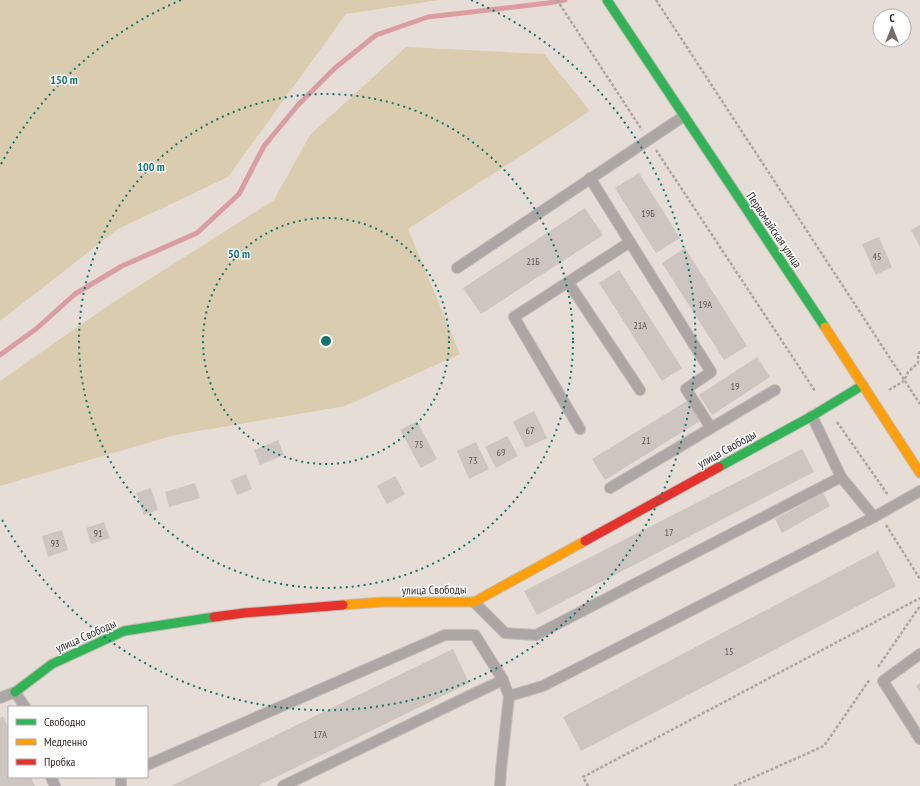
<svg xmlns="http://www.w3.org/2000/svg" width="920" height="786" viewBox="0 0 920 786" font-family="'PT Sans Narrow',sans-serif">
<rect width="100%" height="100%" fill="#e7ddd7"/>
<g fill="#daccae">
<path d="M0 0H439L346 14 228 177 118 229 0 321Z"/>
<path d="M406 47 544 54 590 111 408 229 460 354 345 406 175 435 0 486V381L112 303 274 200 310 135Z"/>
</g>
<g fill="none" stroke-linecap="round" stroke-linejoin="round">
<path stroke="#da9da2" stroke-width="5" d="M0 355 36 329 75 294 122 266 197 233 239 194 264 146 298 105 335 68 376 35 428 17 548 3 565 0"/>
</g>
<g fill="#ccc5c0">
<path d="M639 173 680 238 656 253 615 188Z"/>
<path d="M585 208 603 235 481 314 463 288Z"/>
<path d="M920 225V247L911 230Z"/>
<path d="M879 237 892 267 876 275 862 244Z"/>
<path d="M685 248 747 346 724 360 662 263Z"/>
<path d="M619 270 682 368 662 381 599 283Z"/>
<path d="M757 357 770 377 712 415 699 395Z"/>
<path d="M687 401 700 421 605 480 592 459Z"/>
<path d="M534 411 547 438 526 448 513 422Z"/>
<path d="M417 421 437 459 421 468 400 430Z"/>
<path d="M507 436 518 456 496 468 485 447Z"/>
<path d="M278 440 284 455 260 465 254 450Z"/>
<path d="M476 442 489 469 469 479 457 451Z"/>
<path d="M802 449 814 472 537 615 524 591Z"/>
<path d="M246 474 252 489 237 495 231 480Z"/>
<path d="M395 476 405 494 387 504 377 486Z"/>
<path d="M195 483 200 498 169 507 165 492Z"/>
<path d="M151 488 158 510 144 515 136 493Z"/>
<path d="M823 493 830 506 782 533 775 519Z"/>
<path d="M104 522 110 538 91 544 86 528Z"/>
<path d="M62 530 68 550 48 557 42 536Z"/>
<path d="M878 551 896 586 581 751 563 717Z"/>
<path d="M453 649 469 683 258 786H171Z"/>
<path d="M920 683V692L916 686Z"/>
<path d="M3 716 9 729V777H31L35 786H0V718Z"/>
</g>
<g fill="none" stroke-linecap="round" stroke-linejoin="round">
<g stroke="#c2bbb6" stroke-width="12">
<g id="lane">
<path d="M590 178 711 372 686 389 711 428 610 488"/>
<path d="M457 268 684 116"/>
<path d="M568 282 640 390"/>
<path d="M812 416 841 477"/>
<path d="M711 428 775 390"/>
<path d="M580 429 514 317 630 242"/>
<path d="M474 602 505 633 536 635 841 477 874 517 920 491"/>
<path d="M920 654 883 681 920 739"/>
<path d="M509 696 543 686 874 517"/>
<path d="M0 698 15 692 25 707"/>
<path d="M147 765 445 635H475L503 680 509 696 501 770 500 786"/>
<path d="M51 777 55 786"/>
<path d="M121 786V777"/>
<path d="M283 786 469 696 503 680"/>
</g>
</g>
<g stroke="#c2bbb6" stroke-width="11">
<g id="fast">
<path d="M607 0 825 327"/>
<path d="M719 467 812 416 863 385"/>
<path d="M15 692 52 664 124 631 214 617"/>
</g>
</g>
<g stroke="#c2bbb6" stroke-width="11">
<g id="slow">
<path d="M825 327 920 473"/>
<path d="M343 605 382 602H474L585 541"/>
</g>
</g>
<g stroke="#c2bbb6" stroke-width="11">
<g id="jam">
<path d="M585 541 719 467"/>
<path d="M214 617 244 613 343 605"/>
</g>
</g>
<g stroke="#aba6a3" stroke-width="2.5" stroke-dasharray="3 2" stroke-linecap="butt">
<path d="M557 0 642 130"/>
<path d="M656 0 920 404"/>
<path d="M656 150 815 391"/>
<path d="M889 390 904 381 908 372 918 363V355L920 350"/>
<path d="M837 422 888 495"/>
<path d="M886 525 920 579"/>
<path d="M878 667 920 606"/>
<path d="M588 786 583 777 920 598"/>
<path d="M734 786 824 746 870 679"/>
</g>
<use href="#lane" stroke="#aca7a5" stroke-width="10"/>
<use href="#fast" stroke="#30b455" stroke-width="9"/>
<use href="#slow" stroke="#ff9f0a" stroke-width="9"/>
<use href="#jam" stroke="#e5322d" stroke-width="9"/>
</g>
<g fill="none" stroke="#0f766e" stroke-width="2" stroke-dasharray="2 4">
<circle cx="326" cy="341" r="123"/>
<circle cx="326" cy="341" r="247"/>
<path d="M1 164A370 370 0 0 1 181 0M471 0A370 370 0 1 1 1 518"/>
</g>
<g text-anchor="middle" stroke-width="3" stroke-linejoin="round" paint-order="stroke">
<g font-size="10" fill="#5c5450">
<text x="648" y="217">19Б</text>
<text x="877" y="260">45</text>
<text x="533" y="265">21Б</text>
<text x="705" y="308">19А</text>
<text x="640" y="329">21А</text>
<text x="735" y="390">19</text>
<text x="530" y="434">67</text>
<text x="646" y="444">21</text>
<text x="419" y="448">75</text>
<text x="501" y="456">69</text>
<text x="473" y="464">73</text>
<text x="669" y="536">17</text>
<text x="98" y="537">91</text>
<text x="55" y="547">93</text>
<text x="729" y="655">15</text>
<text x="320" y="738">17А</text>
</g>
<g font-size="12" fill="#342d29" stroke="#fff">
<text transform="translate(774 230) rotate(56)" y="4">Первомайская улица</text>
<text transform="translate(727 449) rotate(-29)" y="4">улица Свободы</text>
<text transform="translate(434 590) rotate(-1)" y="4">улица Свободы</text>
<text transform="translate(86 636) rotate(-24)" y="4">улица Свободы</text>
</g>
</g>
<circle cx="326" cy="341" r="6" fill="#0f766e" stroke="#fff" stroke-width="2"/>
<g font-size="12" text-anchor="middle" font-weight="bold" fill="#0f766e" stroke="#fff" stroke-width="3" stroke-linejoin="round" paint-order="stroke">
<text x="64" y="84">150 m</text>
<text x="151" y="171">100 m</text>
<text x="239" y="258">50 m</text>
</g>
<rect x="8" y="706" width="140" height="72" fill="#ffffff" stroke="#aeaba9"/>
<rect x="16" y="719" width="20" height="6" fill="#30b455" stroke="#aeaba9"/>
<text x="44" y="726" font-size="12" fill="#342d29">Свободно</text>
<rect x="16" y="739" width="20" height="6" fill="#ff9f0a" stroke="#aeaba9"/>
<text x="44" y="746" font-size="12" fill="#342d29">Медленно</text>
<rect x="16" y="759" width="20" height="6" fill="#e5322d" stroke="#aeaba9"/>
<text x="44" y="766" font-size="12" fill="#342d29">Пробка</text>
<g transform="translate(892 28)"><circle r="19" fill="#ffffff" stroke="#aeaba9"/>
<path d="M0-3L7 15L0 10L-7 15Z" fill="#736b66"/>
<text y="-6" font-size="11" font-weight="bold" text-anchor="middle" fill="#342d29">С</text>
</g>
</svg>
